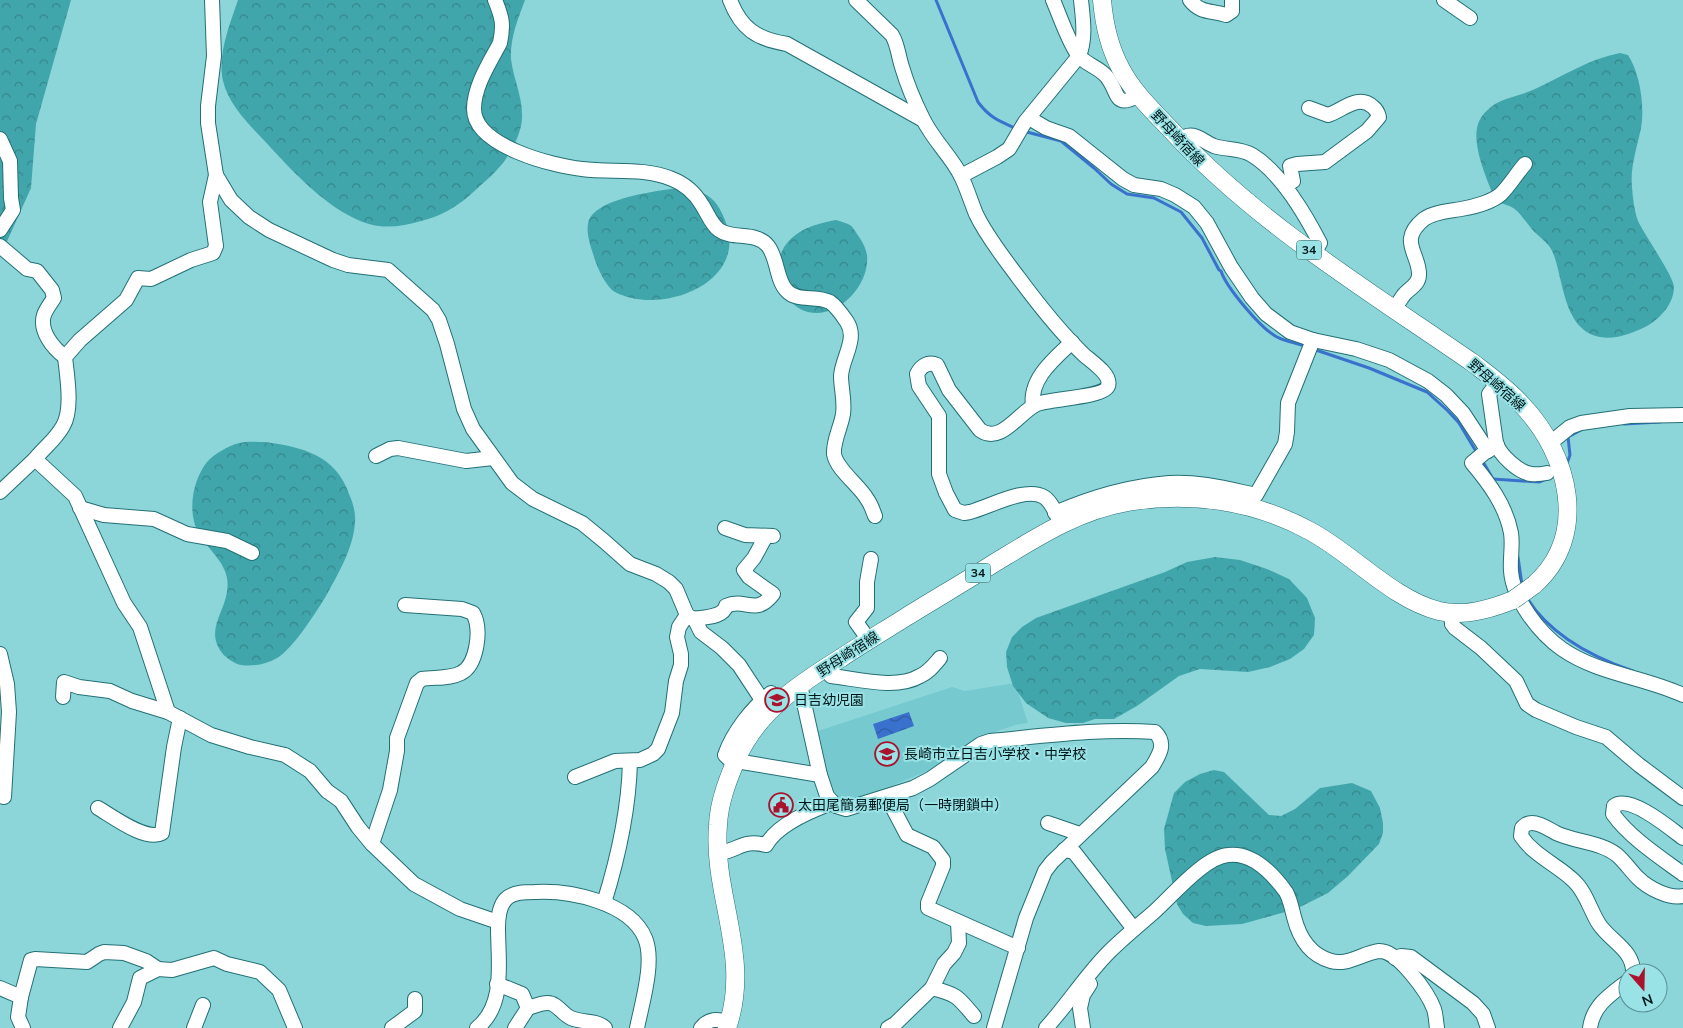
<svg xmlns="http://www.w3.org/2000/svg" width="1683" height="1028" viewBox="0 0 1683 1028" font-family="Mulish,'Noto Sans JP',sans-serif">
<defs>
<pattern id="forest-crowns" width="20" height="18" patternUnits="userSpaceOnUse" patternTransform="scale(1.25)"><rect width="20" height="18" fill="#41a6ab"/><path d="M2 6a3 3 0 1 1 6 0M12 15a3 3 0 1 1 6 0" fill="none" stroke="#34868a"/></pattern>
<pattern id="water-waves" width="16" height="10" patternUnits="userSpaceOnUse" patternTransform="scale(1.25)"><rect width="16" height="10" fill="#3a71cd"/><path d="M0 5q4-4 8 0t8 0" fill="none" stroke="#2e5ca5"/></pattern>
</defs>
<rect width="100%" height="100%" fill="#8cd6da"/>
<path fill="#76cacf" d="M1015 683 1028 723 1015 725 980 737 927 771 870 795 851 799 839 798 831 790 815 732 952 687 965 691Z"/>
<g fill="url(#forest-crowns)">
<path d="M0 0H71L36 124 31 188 0 257Z"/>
<path d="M238 0H525C518 19 510 38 511 59 513 77 522 96 522 114 523 127 516 143 509 154 500 170 484 182 470 195 455 208 441 216 421 221 404 226 386 229 369 224 332 213 297 176 271 148 254 129 229 107 223 81 217 55 230 24 238 0Z"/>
<path d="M1620 53 1628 55C1640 73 1645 107 1641 128 1637 148 1630 167 1632 187 1633 198 1634 210 1638 221 1644 234 1674 277 1674 287 1674 303 1661 318 1647 326 1633 333 1616 340 1600 337 1563 330 1564 280 1553 253 1548 241 1538 237 1531 228 1517 211 1518 207 1496 202 1488 182 1471 145 1478 124 1481 115 1488 109 1495 104 1507 97 1523 95 1535 89 1563 76 1589 59 1620 53Z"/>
<path d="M686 187C709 193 718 200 726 223 748 284 660 316 615 292 606 287 597 267 594 257 591 247 586 234 588 224 592 197 664 190 686 187Z"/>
<path d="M836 220C840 221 846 223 850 225 853 227 855 231 857 234 861 239 866 248 867 255 871 292 820 336 788 299 784 294 783 284 781 277 780 273 778 267 779 262 783 234 812 224 836 220Z"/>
<path d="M265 442C302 447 336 455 349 494 353 503 356 513 355 523 353 549 338 574 326 596 316 612 293 649 277 658 267 664 253 667 241 665 235 664 226 658 222 653 202 626 232 608 227 578 224 561 208 549 199 534 187 513 192 481 207 462 214 454 228 446 239 443 247 441 257 442 265 442Z"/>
<path d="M1215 557 1240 560 1267 569 1289 579 1307 598 1315 618 1314 635 1304 649 1290 659 1270 667 1248 672 1200 669 1179 676 1137 706 1114 719H1095L1083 723H1066L1048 718 1026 703 1013 686 1007 667 1006 652 1012 637 1022 627 1036 618 1165 572 1187 562Z"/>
<path d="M1214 770 1224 772 1269 815 1281 816 1295 809 1320 788 1352 783 1371 791 1380 808 1383 823V833L1379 844 1348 876 1328 893 1296 909 1242 924 1206 926 1193 923 1183 914 1177 904 1165 849 1164 829 1174 793 1185 782 1200 774Z"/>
</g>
<path fill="url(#water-waves)" d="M909 712 914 726 878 739 873 724Z"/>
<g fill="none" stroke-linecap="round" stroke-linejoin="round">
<g stroke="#3a71cd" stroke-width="3">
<path d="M936 0 978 102C990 118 999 121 1017 129"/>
<path d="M1023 131 1061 141 1094 168 1111 184 1127 194 1154 198 1181 212 1202 238 1219 270 1221 271C1226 287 1261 329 1277 337 1286 342 1298 343 1307 347"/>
<path d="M1313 349 1369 368 1427 392 1448 411 1459 423 1477 453"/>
<path d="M1624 424 1660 422"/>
<path d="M1482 460 1493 479"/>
<path d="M1566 466 1570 455 1568 437 1581 430"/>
<path d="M1493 479 1539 482 1556 475"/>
<path d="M1518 557 1522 585"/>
<path d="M1527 598C1550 635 1592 657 1633 671"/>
</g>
<g stroke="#237074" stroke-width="16">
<g id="minor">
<path d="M212 0 214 56 208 106V123L216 175 231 200 249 217 269 230 333 260 348 265 388 270 433 310 439 320 447 344 464 409 473 429 512 483 533 499 582 523 604 541 630 564 656 574 669 582 676 589 687 615 695 620 701 632 722 648 739 665 762 700"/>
<path d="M495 0C502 17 504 24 500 43 490 62 474 86 474 109 474 146 553 166 582 169 612 173 643 167 672 179 685 184 695 193 702 205 708 214 711 224 719 230 733 240 756 231 768 246 778 259 776 280 787 291 797 302 817 295 830 302 836 306 843 316 847 322 858 339 842 358 841 376 841 388 845 401 843 414 841 427 833 441 834 454 836 469 860 486 867 499 871 504 873 511 875 516"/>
<path d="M730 0C741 29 757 39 787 44L923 120"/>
<path d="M856 0 892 35C898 45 898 55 902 67 907 84 915 103 923 119 933 140 951 156 961 176 967 188 971 202 976 214 987 237 1004 258 1018 277 1038 304 1060 332 1084 355 1092 362 1112 375 1108 386 1105 397 1050 399 1037 404 1019 412 1001 445 980 430L949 390 937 365C928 361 921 366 917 374L919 386 939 416V474L946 493 955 510 964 513 970 512C989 507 1026 486 1044 497 1052 502 1057 516 1061 524"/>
<path d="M1053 0C1059 14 1070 46 1079 56 1087 65 1100 68 1107 77 1119 92 1114 110 1139 95"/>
<path d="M1190 0C1201 14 1211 10 1226 15L1232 11V0"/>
<path d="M1444 0 1470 18"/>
<path d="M1029 118 1046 128 1069 136 1123 179 1134 185 1161 189 1175 195 1194 207 1207 223 1231 267 1252 298 1266 314 1290 332 1313 340 1356 349 1389 360 1428 381 1446 395 1463 413 1488 451"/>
<path d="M0 139 10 161 11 198 13 210 0 230"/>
<path d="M1179 140C1194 129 1201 141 1214 146 1226 150 1241 148 1252 155 1280 172 1305 214 1320 243L1314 254"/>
<path d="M216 175 210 202 216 246 213 253 191 260 151 279 138 278 126 300 80 340 65 357C67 376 73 409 63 426 56 439 44 448 35 459L75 496 124 603 140 627 168 712 211 735 250 747 285 755 310 771 327 791 341 801 358 827 372 844 414 884 460 909 498 922"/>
<path d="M961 176 997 157 1009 149 1025 122 1079 56C1086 38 1083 19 1081 0"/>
<path d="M1285 186 1293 181 1290 166 1297 164 1325 162 1367 131 1379 117C1378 113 1377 110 1373 107 1358 93 1342 111 1328 115L1309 108"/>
<path d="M0 246 27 269 37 271 52 290 54 298C51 303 46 309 44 315 39 331 53 348 65 357"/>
<path d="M1395 309C1397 305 1400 300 1403 296 1408 289 1419 285 1419 275 1420 254 1397 241 1424 219 1434 212 1450 211 1461 209 1473 207 1492 202 1501 194 1510 185 1517 173 1525 164"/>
<path d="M1498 382 1489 394 1496 443C1500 455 1518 472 1531 474 1537 475 1542 474 1547 473"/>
<path d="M1033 406C1029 379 1054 359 1072 342"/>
<path d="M1549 444 1570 427 1581 423 1630 416 1683 415"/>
<path d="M1497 445 1484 453 1472 463C1489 483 1506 506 1511 533 1513 545 1510 558 1511 571 1513 599 1539 633 1562 649 1598 674 1644 677 1683 695"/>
<path d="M376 456 390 449 398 448 466 461 493 458"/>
<path d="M0 492 35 459"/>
<path d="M80 508 104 515 154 519 187 534 227 541 252 553"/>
<path d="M1055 513C1092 497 1129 486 1169 483 1198 481 1228 489 1256 495L1285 444 1287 432 1288 403 1313 340"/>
<path d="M725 528 745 535 773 536"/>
<path d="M1451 613 1452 624 1455 628 1481 648 1516 681 1527 704 1536 710 1576 727 1606 737 1639 765 1683 798"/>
<path d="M693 619C704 617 723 618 726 606 746 597 755 617 773 594L749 577 744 570 754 558 766 536"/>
<path d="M869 640 856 622 867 608V582L871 559"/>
<path d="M0 654 7 684 9 712 4 797 0 796"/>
<path d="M825 668 831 676C858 679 896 690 920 676 929 672 934 665 940 658"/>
<path d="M800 685 820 775 827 796 836 806 846 809 913 788 930 779 981 744 990 741C1044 736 1101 728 1155 732 1167 744 1159 755 1152 767L1052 862 1045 871 1026 918 994 1028"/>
<path d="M771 693C752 708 733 732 725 755L729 759 736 761 820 775"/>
<path d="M63 697 64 682 79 687 110 691 132 701 168 712"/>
<path d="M575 777 615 761 640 760 653 754 658 749 672 713 676 681 681 665V654L677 637 679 627 687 615"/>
<path d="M887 797 907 835 933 847 943 860V866L928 903V908L1018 948"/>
<path d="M98 808C112 816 146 842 162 833L174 747 180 718"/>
<path d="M1048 823 1080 834"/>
<path d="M1683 838C1670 828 1629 794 1614 806L1613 814C1629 837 1661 858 1683 874"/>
<path d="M372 844 390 790 397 751V738L417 683 422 679C434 677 450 679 461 673 477 665 482 629 473 613L462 609 405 605"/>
<path d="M1064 850 1074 852 1134 929"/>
<path d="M719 853C740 850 742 839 766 845 778 824 810 811 832 803"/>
<path d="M604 903C618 858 629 809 630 761"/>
<path d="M1395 958 1401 956 1411 957 1473 1003 1483 1014 1488 1028"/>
<path d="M1633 973C1634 950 1610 941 1599 924 1590 910 1586 892 1574 881 1558 865 1534 856 1521 836L1522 828C1525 825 1527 823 1532 823 1540 823 1549 829 1556 833 1575 842 1601 842 1617 855 1625 862 1631 871 1638 878 1648 888 1669 899 1683 896"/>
<path d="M497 984 522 994 528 1008C534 1006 541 1003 548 1003 557 1003 562 1014 571 1018 582 1023 597 1020 605 1028"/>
<path d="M0 988 21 997 31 960 35 959 87 962 99 954 104 952 124 953 146 961 158 969 172 970 214 958 227 964 260 972 279 990 295 1028"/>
<path d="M932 988C958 995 957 996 974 1016"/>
<path d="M21 997 18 1017 23 1028"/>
<path d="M120 1028 134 1002 140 978 158 969"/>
<path d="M194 1028 203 1005"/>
<path d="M392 1028 415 1011V999"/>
<path d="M477 1028C506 1005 498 961 498 928 498 918 499 906 506 899 513 892 525 892 535 892 569 890 630 902 645 938 655 961 642 1003 637 1028"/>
<path d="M515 1028 528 1008"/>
<path d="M701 1028C709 1018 717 1019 729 1022"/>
<path d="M888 1028 895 1024 932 988 944 964 954 953 959 943 958 922"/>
<path d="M1046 1028C1068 1004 1086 975 1109 952 1123 938 1139 925 1154 912 1172 896 1204 857 1228 855 1252 852 1273 874 1286 892 1290 899 1292 909 1294 917 1299 937 1310 955 1331 961 1347 966 1363 953 1379 951 1398 950 1428 993 1434 1009 1436 1015 1436 1022 1437 1028"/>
<path d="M1083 1028 1080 1008 1083 995 1090 984"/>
<path d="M1590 1028C1593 1005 1611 994 1628 981"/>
</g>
</g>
<g stroke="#237074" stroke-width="19">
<g id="major">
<path d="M1102 0C1104 24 1109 47 1121 69 1133 92 1153 111 1171 130 1258 224 1369 291 1473 363 1490 376 1508 389 1522 405 1569 454 1590 535 1534 585"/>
<path d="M727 1028C752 957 712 894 718 825 719 802 728 779 737 758 758 711 799 684 841 658 862 644 884 631 906 617 935 599 966 581 996 562 1039 536 1077 511 1128 502 1190 491 1255 501 1310 531 1353 554 1392 599 1439 611 1463 617 1491 609 1513 600"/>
</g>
</g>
<use href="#minor" stroke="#fff" stroke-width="14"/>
<use href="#major" stroke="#fff" stroke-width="18"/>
<g stroke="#237074" stroke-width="19" stroke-linecap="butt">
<path id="major-bridge" d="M1513 600 1534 585"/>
</g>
<use href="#major-bridge" stroke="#fff" stroke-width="18"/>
</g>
<defs>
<g id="school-ring" transform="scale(1.25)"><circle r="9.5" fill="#99e3e7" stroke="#aa132e" stroke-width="1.5"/><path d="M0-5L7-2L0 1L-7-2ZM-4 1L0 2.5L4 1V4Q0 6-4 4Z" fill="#aa132e"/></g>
<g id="civic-ring" transform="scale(1.25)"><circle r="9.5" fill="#99e3e7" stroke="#aa132e" stroke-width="1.5"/><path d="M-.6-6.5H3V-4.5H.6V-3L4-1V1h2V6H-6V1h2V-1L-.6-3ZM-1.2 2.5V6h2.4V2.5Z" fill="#aa132e"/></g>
</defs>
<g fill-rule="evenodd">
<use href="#school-ring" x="777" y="700"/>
<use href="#school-ring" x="887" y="754"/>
<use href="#civic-ring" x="781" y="805"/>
</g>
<g text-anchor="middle" stroke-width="4" stroke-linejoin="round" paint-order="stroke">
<g fill="#99e3e7" stroke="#2f5455" stroke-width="1">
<rect x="1296.5" y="240.5" width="25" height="19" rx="4"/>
<rect x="965.5" y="563.5" width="25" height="19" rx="4"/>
</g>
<g font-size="12" font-weight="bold" fill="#011617">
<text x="1309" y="254">34</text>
<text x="978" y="577">34</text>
</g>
<g font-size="14" fill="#011617" stroke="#99e3e7">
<text transform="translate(1178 138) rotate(47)" y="5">野母崎宿線</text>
<text transform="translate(1497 385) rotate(41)" y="5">野母崎宿線</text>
<text transform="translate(848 654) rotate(-33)" y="5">野母崎宿線</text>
</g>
<g font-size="14" fill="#011617" stroke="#99e3e7" text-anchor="start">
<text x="794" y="705">日吉幼児園</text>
<text x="904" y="759">長崎市立日吉小学校・中学校</text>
<text x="798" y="810">太田尾簡易郵便局（一時閉鎖中）</text>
</g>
</g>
<g transform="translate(1643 988) rotate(160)"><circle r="24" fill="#99e3e7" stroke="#5c9194"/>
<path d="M0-4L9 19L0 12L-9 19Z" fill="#aa132e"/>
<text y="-8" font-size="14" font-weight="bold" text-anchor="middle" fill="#011617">N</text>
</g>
</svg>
